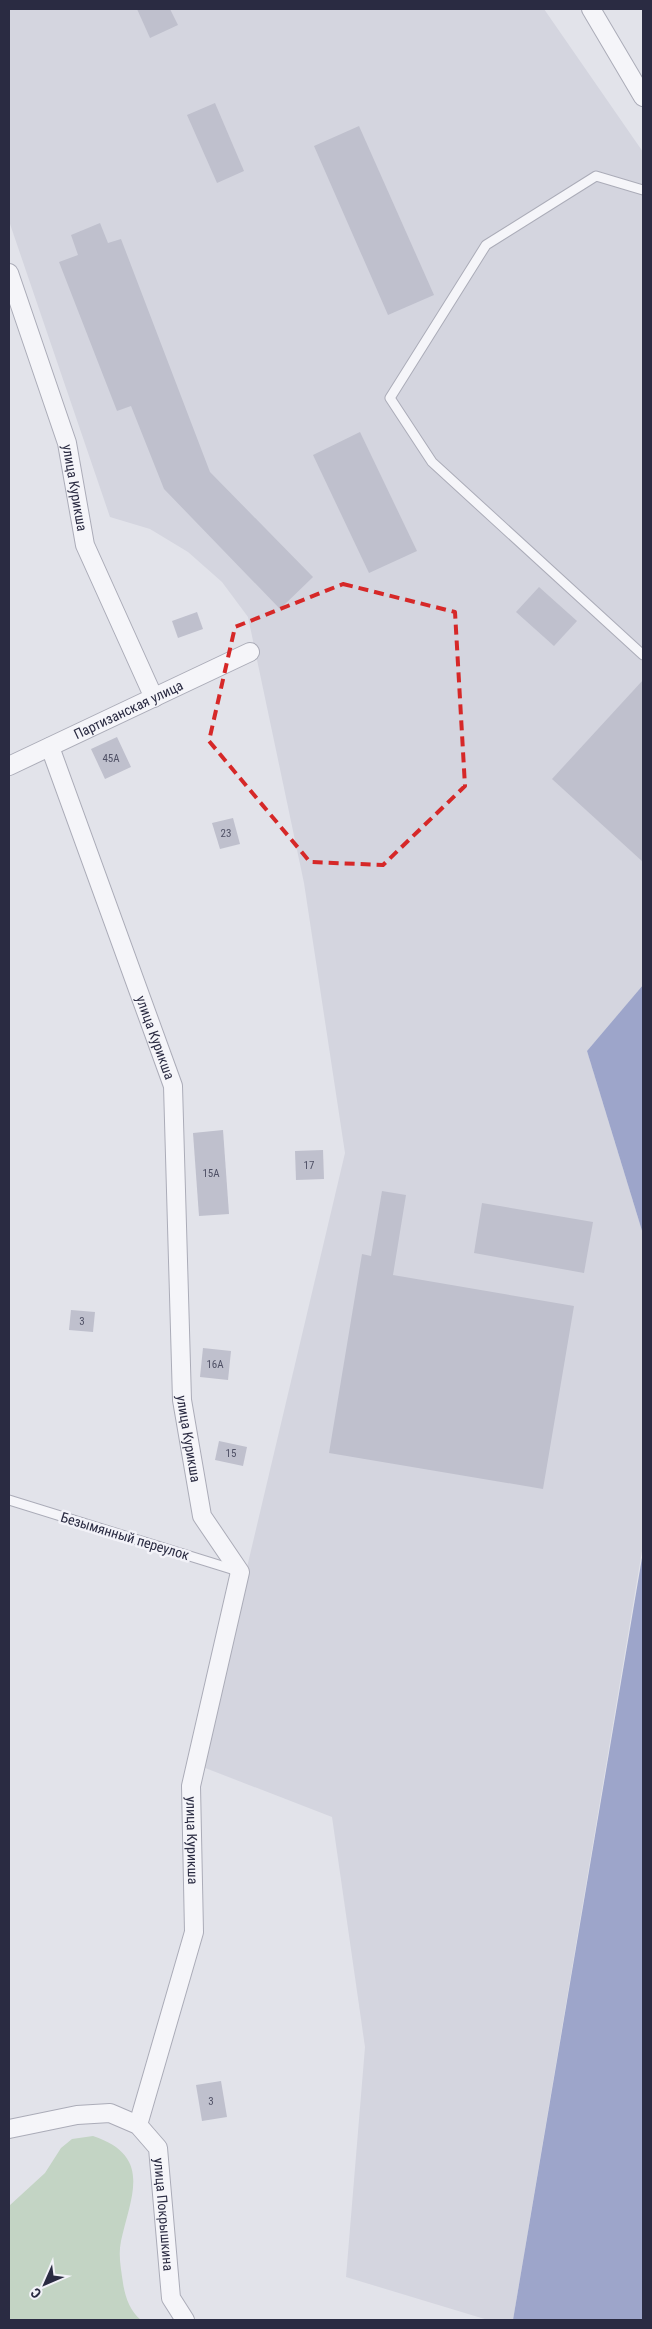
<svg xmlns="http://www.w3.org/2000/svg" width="652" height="2329" viewBox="0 0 652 2329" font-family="'Roboto Condensed',sans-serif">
<rect width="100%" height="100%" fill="#e2e3ea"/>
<path fill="#d4d5df" d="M9 9H544L643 152V985L587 1051 643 1234V1545L513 2320H488L346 2277 365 2047 332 1817 200 1766 345 1153 304 883 248 617 222 582 188 552 150 529 110 517 9 221Z"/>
<path fill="#c3d4c4" d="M93 2136C153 2156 131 2196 121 2241 118 2255 121 2269 123 2283 125 2297 130 2311 141 2320H9V2206L45 2173 61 2148 72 2139Z"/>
<g fill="#9da5ca">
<path d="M643 985V1234L587 1051Z"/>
<path d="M643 1552V2320H513Z"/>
</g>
<g fill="#bfc0cd">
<path d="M137 9H170L178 25 150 38Z"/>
<path d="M215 103 244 171 217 183 187 115Z"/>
<path d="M359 126 434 295 388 315 314 146Z"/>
<path d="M100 223 108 243 121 239 210 472 313 577 280 609 164 489 131 406 117 411 59 262 78 255 71 235Z"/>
<path d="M360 432 417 551 369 573 313 455Z"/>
<path d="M539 587 577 621 554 646 516 612Z"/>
<path d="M197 612 203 629 178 638 172 621Z"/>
<path d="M643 680V862L552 779Z"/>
<path d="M117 737 131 767 105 779 91 749Z"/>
<path d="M233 818 240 844 220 849 212 823Z"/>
<path d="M223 1130 229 1214 199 1216 193 1133Z"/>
<path d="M323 1150 324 1179 296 1180 295 1151Z"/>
<path d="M382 1191 406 1195 393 1275 574 1306 543 1489 329 1453 362 1254 371 1256Z"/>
<path d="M482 1203 593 1222 584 1273 474 1253Z"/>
<path d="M71 1310 95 1312 93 1332 69 1330Z"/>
<path d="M203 1348 231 1351 228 1380 200 1377Z"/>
<path d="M219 1441 247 1447 243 1466 215 1460Z"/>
<path d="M221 2081 227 2117 202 2121 196 2085Z"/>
</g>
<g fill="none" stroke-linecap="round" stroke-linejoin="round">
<g stroke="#abacb8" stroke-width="11">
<g id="service">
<path d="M643 190 596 176 486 245 390 398 432 462 643 655"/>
<path d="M9 1500 238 1571"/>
</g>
</g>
<g stroke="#abacb8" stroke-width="20">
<g id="minor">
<path d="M591 9 643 97"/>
<path id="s1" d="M9 273 67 443 85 545 154 698"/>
<path id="s2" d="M50 747 173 1086 182 1400 202 1516 240 1572 191 1786 194 1932 138 2125"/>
<path id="s3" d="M9 766 250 652"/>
<path id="s4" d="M9 2129 77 2115 110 2113 138 2125 158 2148 171 2298 185 2320"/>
</g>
</g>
<use href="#service" stroke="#f5f5f9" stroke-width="9"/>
<use href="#minor" stroke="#f5f5f9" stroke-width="18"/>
</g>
<path fill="none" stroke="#d62828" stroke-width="4" stroke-dasharray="10 6" stroke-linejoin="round" d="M343 584 455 612 465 786 383 865 310 862 209 741 235 627Z"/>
<g text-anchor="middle" stroke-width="5" stroke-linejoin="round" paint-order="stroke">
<g font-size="11" fill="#4f5065">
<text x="111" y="762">45А</text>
<text x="226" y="837">23</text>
<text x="309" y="1169">17</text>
<text x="211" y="1177">15А</text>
<text x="82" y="1325">3</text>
<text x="215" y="1368">16А</text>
<text x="231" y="1457">15</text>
<text x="211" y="2105">3</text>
</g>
<g font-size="14" fill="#2a2b42" stroke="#f2f2f8">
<text dy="5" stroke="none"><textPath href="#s1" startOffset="225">улица Курикша</textPath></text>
<text dy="5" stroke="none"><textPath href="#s3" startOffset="132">Партизанская улица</textPath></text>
<text dy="5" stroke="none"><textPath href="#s2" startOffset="309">улица Курикша</textPath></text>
<text dy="5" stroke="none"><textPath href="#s2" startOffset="714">улица Курикша</textPath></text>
<text transform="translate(125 1536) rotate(17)" y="5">Безымянный переулок</text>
<text dy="5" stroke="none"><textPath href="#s2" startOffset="1134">улица Курикша</textPath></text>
<text dy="5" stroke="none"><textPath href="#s4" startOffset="230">улица Покрышкина</textPath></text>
</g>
</g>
<rect width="652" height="2329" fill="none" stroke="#2a2b42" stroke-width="20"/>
<g transform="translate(45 2284) rotate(225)" stroke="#f2f2f8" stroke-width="4" paint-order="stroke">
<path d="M0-4L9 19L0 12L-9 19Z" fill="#2a2b42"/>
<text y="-8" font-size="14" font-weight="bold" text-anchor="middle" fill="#2a2b42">С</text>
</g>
</svg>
